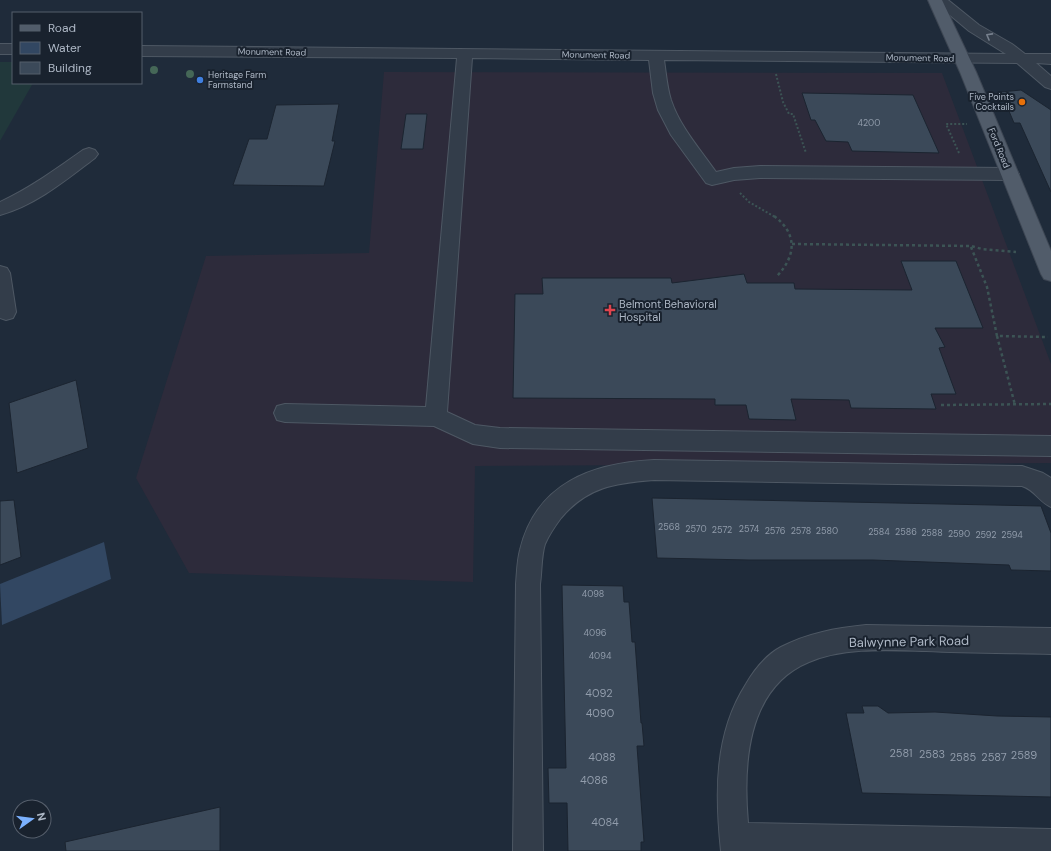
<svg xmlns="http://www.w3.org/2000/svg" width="1051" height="851" viewBox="0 0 1051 851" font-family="'DM Sans',sans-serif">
<rect width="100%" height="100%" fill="#1f2b3a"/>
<path fill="#2d2b3b" d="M384 72 942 73 1051 364V463L475 466 473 582 189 573 136 478 206 256 369 253Z"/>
<path fill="#21383b" d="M0 62H13V83H33L0 141Z"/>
<path fill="#324762" d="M104 542 111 579 2 625 0 584Z"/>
<g fill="#3b4959" stroke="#1b2430">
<path d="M1021 90 1051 110V192L1020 123H1014L1001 92Z"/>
<path d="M802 93 913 95 939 153 852 151 848 142 826 141 815 120H811Z"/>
<path d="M339 104 332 141H335L324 186 233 185 249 139H267L276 105Z"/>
<path d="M406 114H427L423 149H401Z"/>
<path d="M901 261H956L983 328H935L945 347 939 348 956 394H931L936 409 851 408 849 400 791 399 796 420 749 419 746 405H715V399L513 398 515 294H543L542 278H671L672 283 744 274 747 283H794L795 289 912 290Z"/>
<path d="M76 380 88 448 17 473 9 403Z"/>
<path d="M652 498 1041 506 1051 533V571L1011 570 1009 565 873 560H749L657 558Z"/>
<path d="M14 500 21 557 0 565V501Z"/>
<path d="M562 585 623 586 624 602H629L632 642H635L641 723H642L644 746H637L644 842H641V851H568L567 803H549L548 768H566Z"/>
<path d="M862 706H878L888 713 935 712 997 716 1051 717V797L862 793 846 713H864Z"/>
<path d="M220 807V851H66L65 842Z"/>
</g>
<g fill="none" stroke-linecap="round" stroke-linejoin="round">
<g stroke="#4e5864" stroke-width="2">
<g id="minor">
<path d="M932 0H948L979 25 1012 44 1025 54H1051V64L1036 63 1051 76V89L1045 87 1017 63 664 60C666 73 667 87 671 100 680 127 700 149 716 172L734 168 760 166 1010 168 1016 170 1019 174 1016 178 1010 180 760 178 734 180 712 185 706 183 671 135 658 110 653 93 649 60 472 58 447 412 475 425 500 428 1051 436V456L500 448 473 444 434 426 285 422 277 420 274 413 277 406 285 404 426 407 457 58 141 56V46L1006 54 969 31Z"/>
<rect x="0" y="44" width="13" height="10"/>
<path d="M89 148 95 150 98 154 95 158C66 180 36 205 0 215V202C30 188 56 169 83 150Z"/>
<path d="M0 266 7 268 10 273 16 312 13 318 6 320 0 318Z"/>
<path d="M654 460 1022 466 1043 473 1051 478V507C1039 502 1035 490 1022 486L654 480C615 483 587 487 561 518 555 526 549 535 545 544 541 557 542 571 540 584L543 851H513L516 584C517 573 517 561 520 550 536 483 592 463 654 460Z"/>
<path d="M866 625 1051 628V654C1009 653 968 653 926 651 888 650 845 647 809 662 746 688 743 766 748 823L1051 829V851H721C715 794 714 734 746 684 754 670 766 655 781 647 808 633 836 628 866 625Z"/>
</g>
</g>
<g stroke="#3d4653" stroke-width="2">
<path id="major" d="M928 0H942L976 72 1051 251V281L1044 279 1041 274 960 72Z"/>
</g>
<g stroke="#3c5455" stroke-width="2" stroke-dasharray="2 2" stroke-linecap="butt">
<path d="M776 74 783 102 789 114H793L806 153"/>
<path d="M959 153 946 124H967"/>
<path d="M740 193 749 202 775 217"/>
</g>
<g stroke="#3c5455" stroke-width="2.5" stroke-dasharray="3 3" stroke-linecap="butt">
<path d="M774 216C798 234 796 256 777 276"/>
<path d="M792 244 971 246 982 249 1016 252"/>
<path d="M971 247 987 287 997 336 1048 337"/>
<path d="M997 336 1015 405"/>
<path d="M941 405 1051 404"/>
</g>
<use href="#minor" fill="#333d4a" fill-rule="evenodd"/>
<use href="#major" fill="#515c6a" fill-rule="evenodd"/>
</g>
<g fill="#456757">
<circle cx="154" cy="70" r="4"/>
<circle cx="190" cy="74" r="4"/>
</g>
<defs><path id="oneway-chevron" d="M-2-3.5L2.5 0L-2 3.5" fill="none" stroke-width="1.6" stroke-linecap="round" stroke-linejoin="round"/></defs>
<use stroke="#77818e" href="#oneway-chevron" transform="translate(989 36) rotate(-151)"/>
<circle fill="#3f7fe0" stroke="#19222e" stroke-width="1.5" cx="200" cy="80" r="4"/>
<circle fill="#e8710a" stroke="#19222e" stroke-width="1.5" cx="1022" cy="102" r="4"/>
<path fill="#e0444e" stroke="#19222e" stroke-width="1.5" d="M608 304h4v4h4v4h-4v4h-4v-4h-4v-4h4z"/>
<g text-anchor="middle" stroke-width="4" stroke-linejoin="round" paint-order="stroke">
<g font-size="9" fill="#aeb8c6" stroke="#19222e">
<text transform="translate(272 52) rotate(1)" y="3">Monument Road</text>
<text transform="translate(596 55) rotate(1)" y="3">Monument Road</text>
<text transform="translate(920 58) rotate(1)" y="3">Monument Road</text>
<text transform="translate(999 148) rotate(68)" y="3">Ford Road</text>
</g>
<g font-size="9" fill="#aeb8c6" stroke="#19222e" text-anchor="start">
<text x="208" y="78">Heritage Farm<tspan x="208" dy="10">Farmstand</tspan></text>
<text x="1014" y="100" text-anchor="end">Five Points<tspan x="1014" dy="10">Cocktails</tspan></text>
</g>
<g font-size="9" fill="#919cab">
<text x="869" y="126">4200</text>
<text x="669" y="530">2568</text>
<text x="696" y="532">2570</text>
<text x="749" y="532">2574</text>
<text x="722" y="533">2572</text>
<text x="775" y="534">2576</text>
<text x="801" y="534">2578</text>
<text x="827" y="534">2580</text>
<text x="879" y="535">2584</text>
<text x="906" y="535">2586</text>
<text x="932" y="536">2588</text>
<text x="959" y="537">2590</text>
<text x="986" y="538">2592</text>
<text x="1012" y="538">2594</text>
<text x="593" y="597">4098</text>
<text x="595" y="636">4096</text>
<text x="600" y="659">4094</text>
</g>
<g font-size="11" fill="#aeb8c6" stroke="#19222e" text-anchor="start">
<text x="619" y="308">Belmont Behavioral<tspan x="619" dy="13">Hospital</tspan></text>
</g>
<g font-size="11" fill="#919cab">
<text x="599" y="697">4092</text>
<text x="600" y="717">4090</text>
<text x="901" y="757">2581</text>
<text x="932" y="758">2583</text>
<text x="1024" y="759">2589</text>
<text x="602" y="761">4088</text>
<text x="963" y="761">2585</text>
<text x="994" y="761">2587</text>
<text x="594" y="784">4086</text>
<text x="605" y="826">4084</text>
</g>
<g font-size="13" fill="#aeb8c6" stroke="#19222e">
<text transform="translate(909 641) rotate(-1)" y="5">Balwynne Park Road</text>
</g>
</g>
<rect x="12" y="12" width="130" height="72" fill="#19222e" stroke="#555e6b"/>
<rect x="20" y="25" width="20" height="6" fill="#515c6a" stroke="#555e6b"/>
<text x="48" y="32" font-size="12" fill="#aeb8c6">Road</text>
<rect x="20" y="42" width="20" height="12" fill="#324762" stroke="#555e6b"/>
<text x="48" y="52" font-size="12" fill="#aeb8c6">Water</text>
<rect x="20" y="62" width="20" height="12" fill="#3b4959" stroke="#555e6b"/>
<text x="48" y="72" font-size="12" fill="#aeb8c6">Building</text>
<g transform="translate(32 819) rotate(76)"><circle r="19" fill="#19222e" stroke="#555e6b"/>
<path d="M0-3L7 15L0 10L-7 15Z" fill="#7bb1fe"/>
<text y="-6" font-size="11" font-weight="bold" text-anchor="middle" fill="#aeb8c6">N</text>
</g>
</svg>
